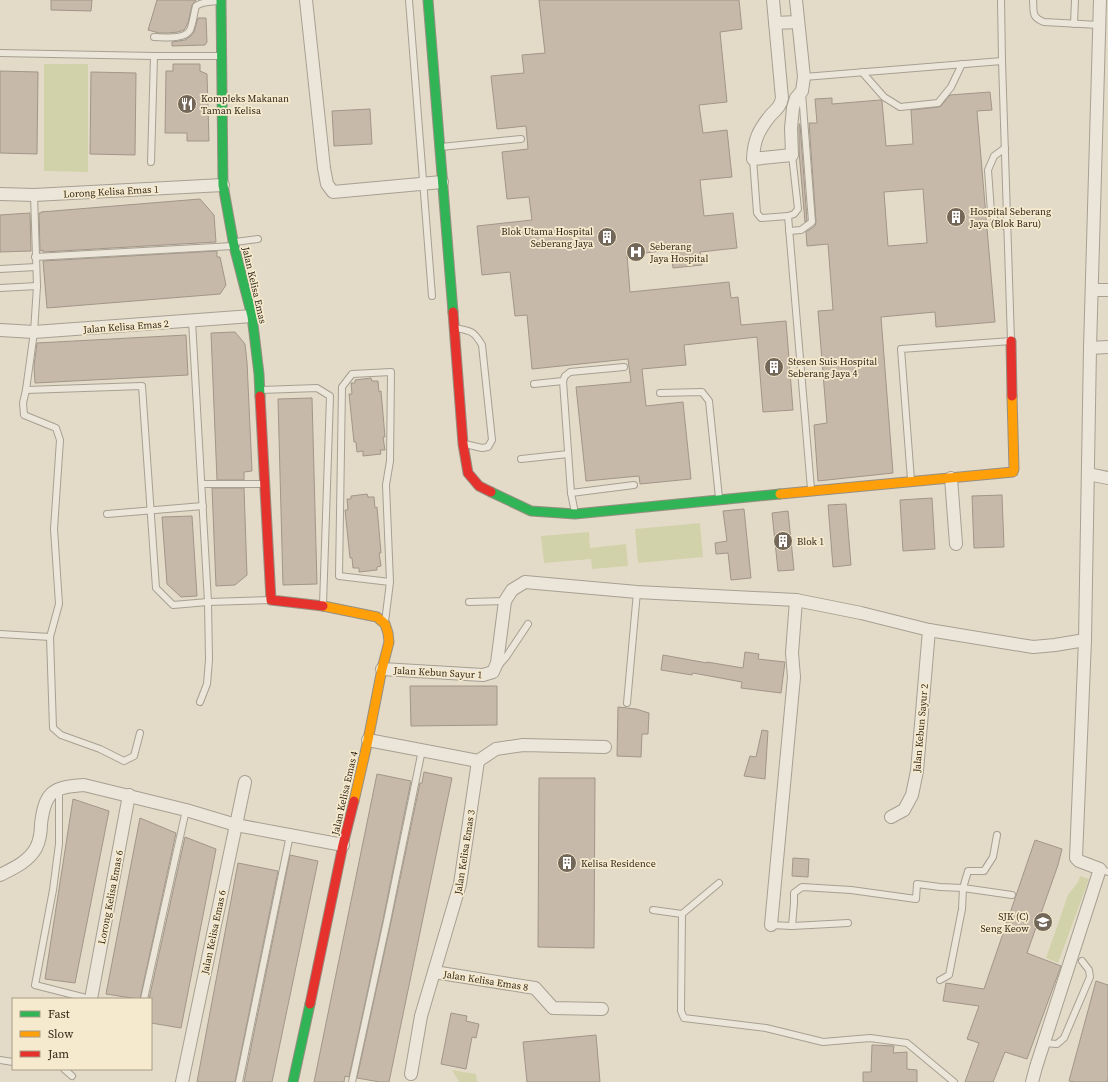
<svg xmlns="http://www.w3.org/2000/svg" width="1108" height="1082" viewBox="0 0 1108 1082" font-family="'Source Serif 4',serif">
<rect width="100%" height="100%" fill="#e3dbc8"/>
<g fill="#d2d2aa">
<path d="M44 64H88V172L44 171Z"/>
<path d="M700 523 703 557 638 563 635 529Z"/>
<path d="M589 532 590 548 626 544 628 566 592 569 591 559 544 563 541 536Z"/>
<path d="M1080 876 1089 879 1058 963 1046 958 1068 895 1078 882Z"/>
<path d="M452 1070 476 1074 477 1082H459Z"/>
</g>
<g fill="#c6b9a9" stroke="#a29688" fill-rule="evenodd">
<path d="M51 0H92L91 11 51 10Z"/>
<path d="M157 0H196L192 5 188 23 184 30 178 32 168 33H159L148 30Z"/>
<path d="M539 0H739L742 29 720 32 727 102 699 105 703 133 727 130 732 177 700 180 704 216 733 213 737 248 700 252 702 265 673 268 671 250 627 255 630 292 729 282 731 298 738 297 741 325 786 321 793 410 763 412 757 337 684 345 686 365 642 369 646 406 683 402 691 479 640 484 639 476 586 481 576 387 631 382 628 359 532 369 527 315 515 316 510 272 482 275 477 226 532 220 529 197 507 199 502 152 528 149 526 126 497 129 491 76 524 73 522 55 545 53Z"/>
<path d="M198 18H206L207 42 205 45 172 46V42L185 40 191 36 194 32Z"/>
<path d="M173 64H200V71L207 74 209 141H187V133H165L166 71H173Z"/>
<path d="M0 71 38 72 37 154 0 153Z"/>
<path d="M91 72 136 73 135 155 90 154Z"/>
<path d="M990 92 992 110 977 111 995 322 936 327 935 312 881 317 893 473 818 481 814 425 827 423 818 311 833 310 828 244 807 246 806 232 815 226 816 222 809 123H817L815 99 832 98V104L880 100 882 101 886 146 913 144 911 110 939 107 941 106 950 95ZM923 189 927 243 888 246 884 192Z"/>
<path d="M370 109 372 144 334 146 332 111Z"/>
<path d="M799 124H800L807 220 805 222 799 152Z"/>
<path d="M200 199 214 215 216 242 43 252V250L40 251 39 213H41V212Z"/>
<path d="M30 213 31 251 0 252V215Z"/>
<path d="M217 251V257H220L226 285 220 294 47 308 43 261Z"/>
<path d="M235 332 245 344 247 362 252 471 244 472V480H217L211 333Z"/>
<path d="M186 335 188 375 35 383 34 366 37 343Z"/>
<path d="M371 378 372 381H378L379 392 381 391 385 437H383L385 450H380L381 454 363 456V451L357 452 356 442H354L349 394H352L351 383H355V380Z"/>
<path d="M312 398 317 584 283 585 278 399Z"/>
<path d="M212 488H244L247 575 235 585 216 586Z"/>
<path d="M367 494 368 497H374L375 508 377 507 381 553H379L381 566 377 567V570L359 572V568H353L352 558H350L345 510H348L347 499H351V496Z"/>
<path d="M1002 495 1004 547 974 548 972 496Z"/>
<path d="M932 498 935 549 903 551 900 500Z"/>
<path d="M846 504 851 565 833 567 828 505Z"/>
<path d="M744 509 751 578 731 580 728 553 716 554 715 543 727 541 723 511Z"/>
<path d="M788 511 794 570 778 571 772 513Z"/>
<path d="M192 516 197 596 181 597 167 584 162 517Z"/>
<path d="M745 652 759 654 758 659 785 662 781 693 741 688 742 682 693 673 692 675 661 670 663 655 707 663V662L743 668Z"/>
<path d="M410 686H497V725L411 726Z"/>
<path d="M618 707 636 709 649 713 648 734H642L641 757 617 756Z"/>
<path d="M762 730 768 731 765 779 744 776 750 756 756 757Z"/>
<path d="M424 772 452 778 389 1082H380L357 1078 391 922 420 783H422Z"/>
<path d="M377 774 411 781 383 920 349 1077 345 1076 344 1082H314Z"/>
<path d="M539 778H595L594 948 538 947Z"/>
<path d="M73 799 109 811 75 983 45 979Z"/>
<path d="M140 818 176 833 140 999H138L106 994Z"/>
<path d="M185 837 216 849 181 1028 151 1023V999H149Z"/>
<path d="M1035 840 1062 849 1058 865 1027 953 1061 966 1027 1059 1005 1052 993 1082H965L979 1043 967 1039 979 1006 943 1001 946 983 984 989Z"/>
<path d="M290 855 318 861 272 1082H244Z"/>
<path d="M793 858 809 859 808 877 792 876Z"/>
<path d="M238 863 278 871 235 1082H197Z"/>
<path d="M1096 981 1108 985V1078L1107 1082H1075L1069 1081Z"/>
<path d="M451 1013 467 1016 466 1021 479 1024 476 1038 472 1037 466 1069 441 1064Z"/>
<path d="M596 1035 600 1082H527L523 1042Z"/>
<path d="M872 1045 894 1046 893 1053 907 1052V1069L917 1070V1082H863V1072H871Z"/>
</g>
<g fill="none" stroke-linecap="round" stroke-linejoin="round">
<g stroke="#a7a092" stroke-width="8">
<g id="lane">
<path d="M409 0 432 296"/>
<path d="M1033 0C1034 12 1031 17 1044 22L1099 25"/>
<path d="M1074 24 1075 0"/>
<path d="M154 37C164 37 185 40 190 30 193 23 194 13 196 6 203 1 212 2 219 1"/>
<path d="M0 53 154 56H220"/>
<path d="M862 72 884 97 900 107 938 103 951 87 962 64"/>
<path d="M804 77 1002 61"/>
<path d="M441 147 521 139"/>
<path d="M1005 148 994 156 988 170 991 212 996 222 1007 227"/>
<path d="M753 159 757 213 761 218 788 216 794 214 798 209 792 155"/>
<path d="M151 162 154 56"/>
<path d="M34 195 37 286 34 332 26 390 23 403 24 415 56 428 60 440 54 529 59 604 50 637 53 728 61 735 100 749 124 761 134 756 140 733"/>
<path d="M788 216 811 489"/>
<path d="M789 231 801 230 812 222 802 93"/>
<path d="M235 242 258 239"/>
<path d="M35 257 233 246"/>
<path d="M0 269 36 267"/>
<path d="M0 288 37 286"/>
<path d="M192 321 208 602 209 660 207 684 200 702"/>
<path d="M456 328C471 331 474 331 482 345L492 440 488 447 482 448 465 444"/>
<path d="M534 384 563 381"/>
<path d="M26 390 142 386 156 588 173 605 208 602 271 600"/>
<path d="M261 390 317 388 330 396 323 605"/>
<path d="M660 393 702 392 709 401 719 498"/>
<path d="M521 459 568 454"/>
<path d="M911 480 901 349 1011 341 1002 61 1001 0"/>
<path d="M202 484H263"/>
<path d="M571 493 634 485"/>
<path d="M575 513 571 493 563 381 565 376 570 372 624 367"/>
<path d="M107 514 203 506"/>
<path d="M469 602 505 601"/>
<path d="M385 622 390 582 386 485 390 461 391 372 352 374 342 387 339 576 390 582"/>
<path d="M0 634 50 637"/>
<path d="M499 665 506 657 528 624"/>
<path d="M627 703 637 592"/>
<path d="M59 788V844L53 890 35 985 90 999"/>
<path d="M1100 869 1108 872"/>
<path d="M719 883 682 914 681 1011 684 1018 766 1028 823 1042 870 1038 907 1043 954 1082"/>
<path d="M653 910 682 914"/>
<path d="M771 925 792 926 848 923"/>
<path d="M792 926 794 903V893L802 887 851 890 916 899 917 884 940 887 963 888 1012 895"/>
<path d="M940 980 949 975 962 909 963 888 968 871H984L993 857 997 835"/>
<path d="M144 999 186 810"/>
<path d="M1044 1043 1057 1044 1064 1038 1090 977 1089 970 1082 961"/>
<path d="M0 1060 13 1062"/>
<path d="M64 1069 72 1076"/>
<path d="M239 1082 290 835"/>
<path d="M352 1082 387 921 422 750"/>
</g>
</g>
<g stroke="#a7a092" stroke-width="14">
<g id="street">
<path d="M306 0 324 168 327 184 333 192 442 182"/>
<path d="M773 0 782 98C780 108 776 109 770 116 758 131 754 140 753 159L792 155 791 128 793 108 796 98 802 91 804 77 796 0"/>
<path d="M775 23 798 22"/>
<path d="M0 194 34 195 223 185"/>
<path d="M1093 290H1108"/>
<path d="M0 330 34 332 252 316"/>
<path d="M1090 348 1108 347"/>
<path d="M1088 474 1108 478"/>
<path d="M951 478 956 544"/>
<path d="M382 669 483 675 493 672 497 663 505 601 512 590 525 582 637 592 796 600 861 613 929 630 1033 647 1055 645 1085 640"/>
<path d="M368 740 478 761"/>
<path d="M478 761 496 749 523 745 605 747"/>
<path d="M891 817 904 810 912 795 917 771 929 630"/>
<path d="M0 875C14 868 28 862 36 848 40 840 41 832 41 824 45 791 53 787 84 785L186 810 236 825 343 845"/>
<path d="M771 925 794 677 792 653 796 600"/>
<path d="M434 972 535 988 553 1008 602 1009"/>
<path d="M91 999 129 795"/>
<path d="M411 1074 421 1016 460 884 478 761"/>
<path d="M182 1082 245 782"/>
<path d="M1032 1082 1036 1067 1100 869 1079 861 1076 858 1085 640 1090 348 1100 0"/>
</g>
</g>
<g stroke="#978f82" stroke-width="11">
<g id="fast">
<path d="M221 0 223 185 234 246 252 316 259 374 260 396"/>
<path d="M428 0 453 312"/>
<path d="M491 492 531 511 575 514 780 494"/>
<path d="M293 1082 310 1004"/>
</g>
</g>
<g stroke="#978f82" stroke-width="11">
<g id="slow">
<path d="M780 494 1013 472 1014 469 1012 396"/>
<path d="M323 606 377 617 385 624 388 633 389 642 382 669 368 740 354 801"/>
</g>
</g>
<g stroke="#978f82" stroke-width="11">
<g id="jam">
<path d="M453 312 463 444 468 473 479 486 491 492"/>
<path d="M1011 341 1012 396"/>
<path d="M260 396 271 600 323 606"/>
<path d="M310 1004 343 845 354 801"/>
</g>
</g>
<use href="#lane" stroke="#ebe5da" stroke-width="6"/>
<use href="#street" stroke="#ebe5da" stroke-width="12"/>
<use href="#fast" stroke="#30b455" stroke-width="9"/>
<use href="#slow" stroke="#ff9f0a" stroke-width="9"/>
<use href="#jam" stroke="#e5322d" stroke-width="9"/>
</g>
<defs>
<g id="restaurant-disc" transform="scale(1)"><circle r="9.5" fill="#726758" stroke="#f5eacd"/><path d="M-5-6h1v4h1v-4h1v4h1v-4h1v5L-1.5 .5V6h-2V.5L-5-1ZM5-6V6H3V1.5H1.5Q1.5-4 5-6Z" fill="#fff"/></g>
<g id="building-disc" transform="scale(1)"><circle r="9.5" fill="#726758" stroke="#f5eacd"/><path d="M-4-6H4V6H1V3H-1V6H-4ZM-2.5-4.3h1.7v1.8h-1.7ZM.8-4.3h1.7v1.8H.8ZM-2.5-1h1.7V.8h-1.7ZM.8-1h1.7V.8H.8Z" fill="#fff"/></g>
<g id="hospital-disc" transform="scale(1)"><circle r="9.5" fill="#726758" stroke="#f5eacd"/><path d="M-5-5h3v3.5h4V-5h3V5h-3V1.5h-4V5h-3Z" fill="#fff"/></g>
<g id="school-disc" transform="scale(1)"><circle r="9.5" fill="#726758" stroke="#f5eacd"/><path d="M0-5L7-2L0 1L-7-2ZM-4 1L0 2.5L4 1V4Q0 6-4 4Z" fill="#fff"/></g>
</defs>
<g fill-rule="evenodd">
<use href="#restaurant-disc" x="187" y="104"/>
<use href="#building-disc" x="956" y="217"/>
<use href="#building-disc" x="607" y="237"/>
<use href="#hospital-disc" x="636" y="252"/>
<use href="#building-disc" x="774" y="367"/>
<use href="#building-disc" x="783" y="541"/>
<use href="#building-disc" x="567" y="863"/>
<use href="#school-disc" x="1043" y="922"/>
</g>
<g text-anchor="middle" stroke-width="3.5" stroke-linejoin="round" paint-order="stroke">
<g font-size="10" fill="#35281b" stroke="#f5eacd" text-anchor="start">
<text x="201" y="102">Kompleks Makanan<tspan x="201" dy="12">Taman Kelisa</tspan></text>
<text x="970" y="215">Hospital Seberang<tspan x="970" dy="12">Jaya (Blok Baru)</tspan></text>
<text x="593" y="235" text-anchor="end">Blok Utama Hospital<tspan x="593" dy="12">Seberang Jaya</tspan></text>
<text x="650" y="250">Seberang<tspan x="650" dy="12">Jaya Hospital</tspan></text>
<text x="788" y="365">Stesen Suis Hospital<tspan x="788" dy="12">Seberang Jaya 4</tspan></text>
<text x="797" y="545">Blok 1</text>
<text x="581" y="867">Kelisa Residence</text>
<text x="1029" y="920" text-anchor="end">SJK (C)<tspan x="1029" dy="12">Seng Keow</tspan></text>
</g>
<g font-size="10" fill="#35281b" stroke="#f5eacd">
<text transform="translate(111 191) rotate(-3)" y="4">Lorong Kelisa Emas 1</text>
<text transform="translate(255 285) rotate(77)" y="4">Jalan Kelisa Emas</text>
<text transform="translate(126 326) rotate(-4)" y="4">Jalan Kelisa Emas 2</text>
<text transform="translate(438 672) rotate(3)" y="4">Jalan Kebun Sayur 1</text>
<text transform="translate(920 728) rotate(-85)" y="4">Jalan Kebun Sayur 2</text>
<text transform="translate(344 793) rotate(-77)" y="4">Jalan Kelisa Emas 4</text>
<text transform="translate(464 852) rotate(-81)" y="4">Jalan Kelisa Emas 3</text>
<text transform="translate(110 897) rotate(-79)" y="4">Lorong Kelisa Emas 6</text>
<text transform="translate(213 932) rotate(-78)" y="4">Jalan Kelisa Emas 6</text>
<text transform="translate(486 980) rotate(9)" y="4">Jalan Kelisa Emas 8</text>
</g>
</g>
<rect x="12" y="998" width="140" height="72" fill="#f5eacd" stroke="#a89c86"/>
<rect x="20" y="1011" width="20" height="6" fill="#30b455" stroke="#a89c86"/>
<text x="48" y="1018" font-size="12" fill="#35281b">Fast</text>
<rect x="20" y="1031" width="20" height="6" fill="#ff9f0a" stroke="#a89c86"/>
<text x="48" y="1038" font-size="12" fill="#35281b">Slow</text>
<rect x="20" y="1051" width="20" height="6" fill="#e5322d" stroke="#a89c86"/>
<text x="48" y="1058" font-size="12" fill="#35281b">Jam</text>
</svg>
